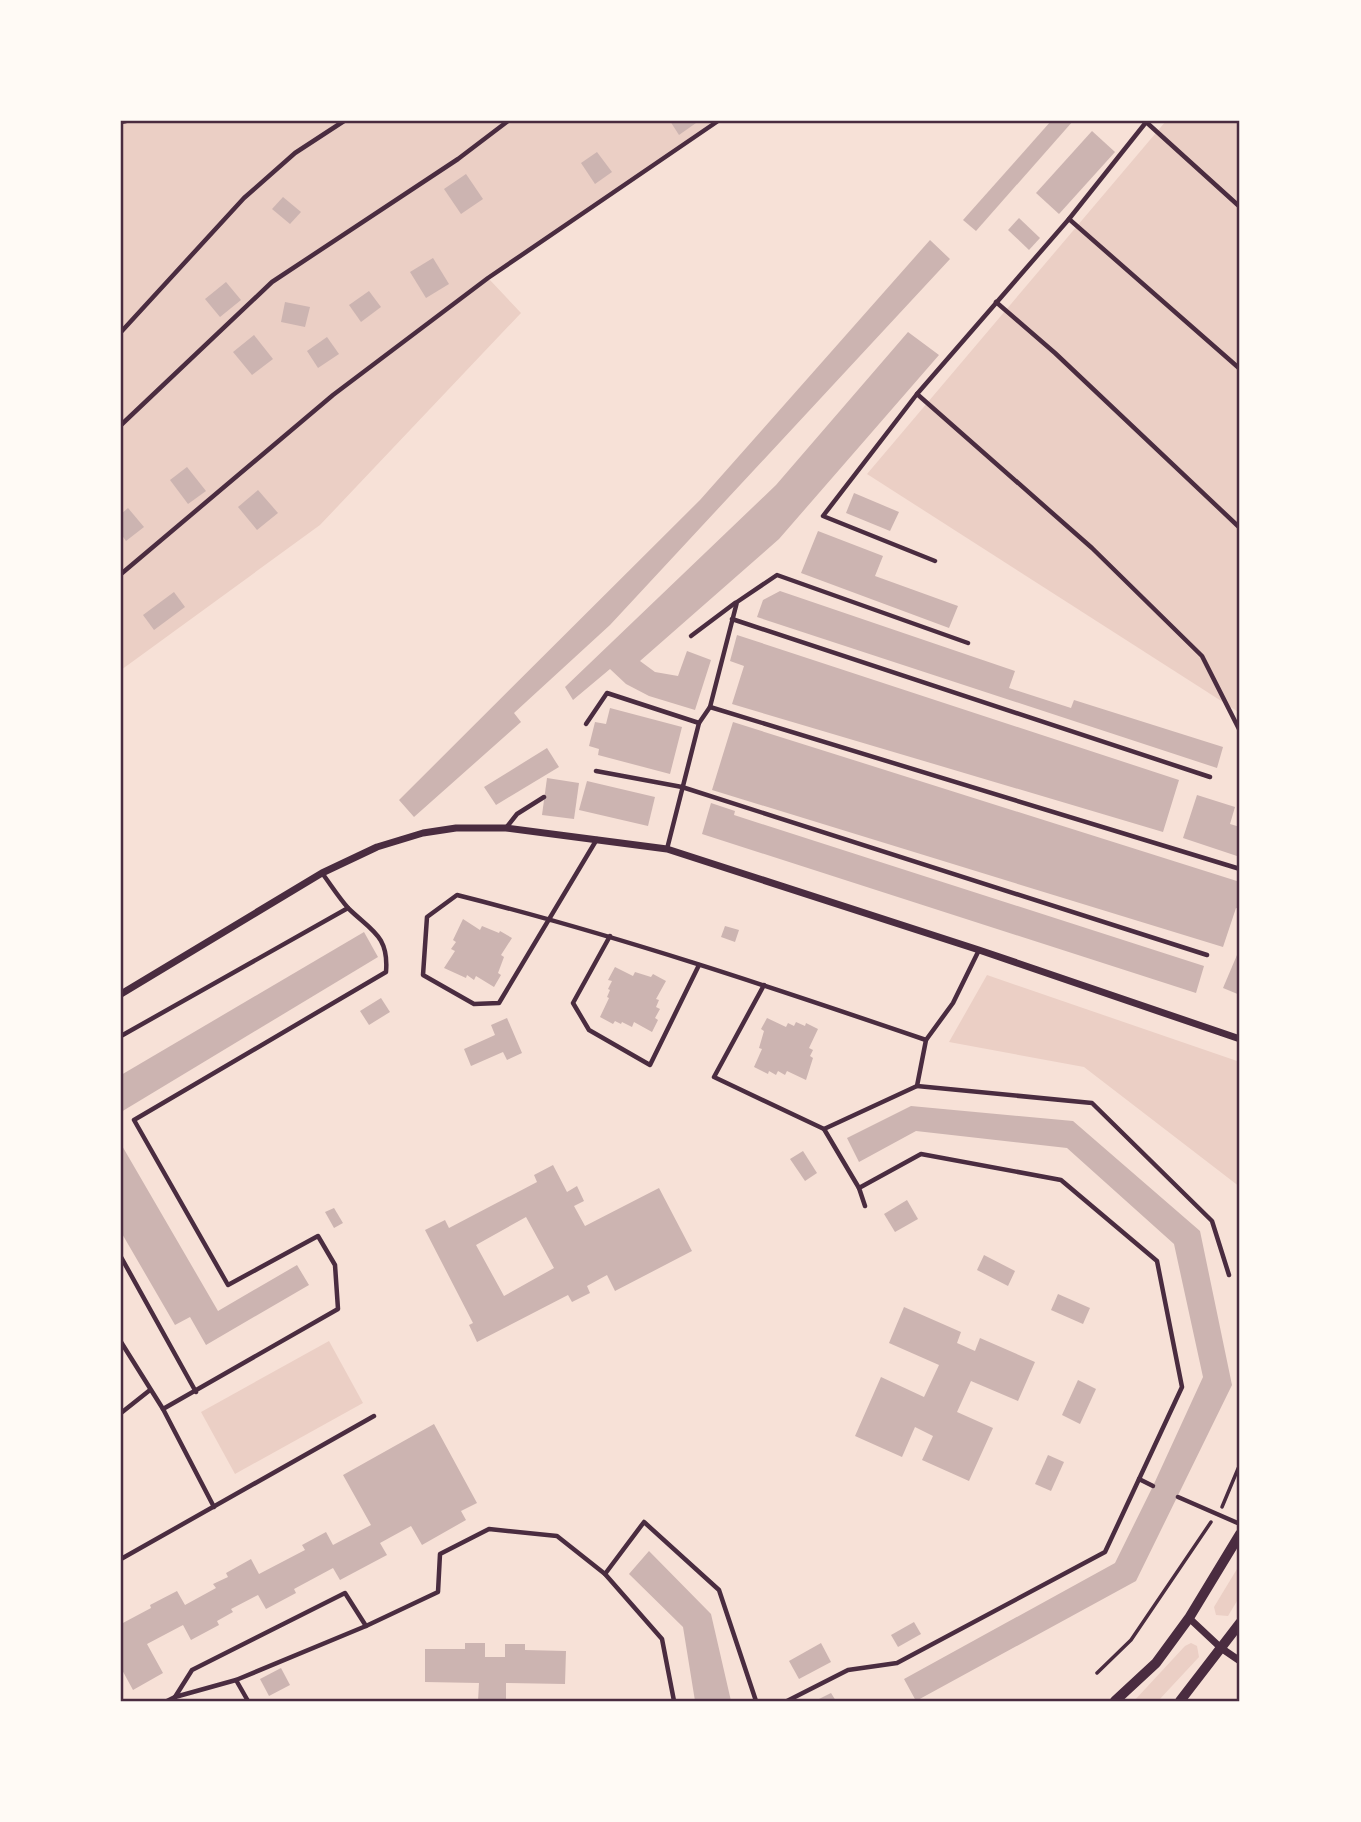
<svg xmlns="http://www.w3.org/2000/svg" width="1361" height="1822" viewBox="0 0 1361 1822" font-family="'DejaVu Sans',sans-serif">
<rect width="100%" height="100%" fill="#f7e1d7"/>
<g fill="#ebcfc5">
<path d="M121 121H718L489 279 521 313 320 525 121 670Z"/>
<path d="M1166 121H1240V713L867 474Z"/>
<path d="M987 975 1240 1062V1187L1084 1067 949 1042Z"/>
<path d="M329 1341 363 1403 235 1474 201 1412Z"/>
<path d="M1240 1564V1596L1228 1616 1216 1615 1214 1607Z"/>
<path d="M1191 1643 1197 1646 1199 1657 1158 1701H1134L1185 1646Z"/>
</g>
<g fill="#ccb4b1" fill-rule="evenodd">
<path d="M670 121H695L696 123 679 135Z"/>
<path d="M1051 121H1073L976 231 963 220Z"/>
<path d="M1092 131 1115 152 1059 214 1036 193Z"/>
<path d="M597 152 612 172 595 184 581 163Z"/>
<path d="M466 174 483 199 461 214 444 189Z"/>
<path d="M283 197 301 212 290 224 272 209Z"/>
<path d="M1019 218 1040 238 1029 250 1008 230Z"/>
<path d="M930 240 950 259 610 625 514 713 521 722 414 817 399 800 700 500Z"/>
<path d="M433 258 449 284 426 298 410 272Z"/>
<path d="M226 282 241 300 220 317 205 299Z"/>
<path d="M369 291 381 307 361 322 349 305Z"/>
<path d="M285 302 310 307 305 327 281 322Z"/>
<path d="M908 332 939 355 779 539 640 661 655 672 678 676 687 651 711 660 695 710 649 696 626 684 610 669 573 700 565 687 776 485Z"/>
<path d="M254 335 273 359 252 375 233 352Z"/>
<path d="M327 337 339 354 318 368 307 351Z"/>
<path d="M187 467 206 491 188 504 170 480Z"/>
<path d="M258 490 278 513 257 530 238 507Z"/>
<path d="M854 493 899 512 890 531 846 513Z"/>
<path d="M128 508 144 527 126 541 121 534V514Z"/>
<path d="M818 531 883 556 875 576 958 606 949 628 801 573Z"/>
<path d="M780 591 1015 671 1009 688 1071 708 1074 700 1223 747 1217 768 757 617 763 600Z"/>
<path d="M174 592 185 607 154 630 143 615Z"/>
<path d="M737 635 1179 780 1163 832 732 704 744 666 730 661Z"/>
<path d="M610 708 682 727 670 774 598 755 599 749 589 746 595 722 606 724Z"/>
<path d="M733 722 1240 882V909L1236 908 1223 947 712 790Z"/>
<path d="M547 748 559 767 496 805 484 787Z"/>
<path d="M547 778 579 783 574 819 542 815Z"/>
<path d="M587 781 655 797 648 826 579 810Z"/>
<path d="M1197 795 1235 807 1230 824 1240 827V857L1183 838Z"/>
<path d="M711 803 735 811 734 815 1204 966 1196 993 702 834Z"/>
<path d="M463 919 480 930 482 926 499 933 500 931 512 938 501 955 504 957 498 973 501 975 494 987 476 976 474 980 467 975 466 978 444 968 455 951 451 949 456 942 453 940Z"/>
<path d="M725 926 739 930 735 942 721 937Z"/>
<path d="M364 932 378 957 121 1112V1075Z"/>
<path d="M1237 955 1240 956V995L1223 988Z"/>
<path d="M615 967 633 976 635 972 651 977 653 974 666 981 656 999 659 1000 656 1007 660 1009 655 1018 658 1020 652 1032 634 1022 632 1027 622 1022 621 1024 615 1021 613 1024 600 1017 609 998 607 997 610 990 608 989 612 981 608 980Z"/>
<path d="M381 998 390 1012 369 1025 360 1011Z"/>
<path d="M507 1018 522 1053 507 1060 503 1052 471 1066 464 1049 495 1035 491 1025Z"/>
<path d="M767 1018 786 1027 788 1023 794 1026 796 1022 805 1026 806 1023 818 1029 809 1048 813 1050 810 1056 813 1058 806 1080 787 1071 785 1075 778 1071 776 1075 769 1071 768 1074 754 1067 762 1049 759 1048 764 1031 761 1029Z"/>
<path d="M911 1106 1073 1121 1200 1231 1232 1385 1136 1581 916 1701 904 1679 1115 1563 1153 1486 1203 1377 1174 1244 1067 1148 916 1131 859 1162 847 1138Z"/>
<path d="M121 1144 218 1311 297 1265 309 1285 206 1345 190 1317 175 1325 121 1232Z"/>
<path d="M803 1151 817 1173 805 1181 790 1159Z"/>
<path d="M553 1165 567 1192 577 1186 584 1201 574 1206 585 1226 659 1188 692 1251 615 1291 607 1275 587 1286 590 1293 572 1302 568 1295 477 1342 469 1325 473 1323 425 1230 445 1220 449 1228 537 1182 534 1175ZM526 1217 554 1268 504 1296 476 1245Z"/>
<path d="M907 1200 918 1219 895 1232 884 1214Z"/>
<path d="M334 1208 343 1223 334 1228 325 1212Z"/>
<path d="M984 1255 1015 1271 1008 1286 977 1270Z"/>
<path d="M1058 1294 1090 1308 1083 1324 1051 1310Z"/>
<path d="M904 1307 961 1332 957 1343 975 1351 980 1338 1035 1362 1018 1401 971 1381 957 1412 993 1428 969 1481 922 1460 933 1436 915 1427 902 1457 855 1436 881 1377 924 1397 939 1365 889 1343Z"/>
<path d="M1078 1380 1096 1389 1080 1424 1062 1415Z"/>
<path d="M434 1424 477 1503 461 1511 466 1520 422 1545 411 1526 380 1543 387 1555 340 1580 333 1568 294 1589 296 1593 266 1609 258 1595 231 1609 233 1612 217 1621 219 1625 191 1640 183 1625 147 1644 163 1673 133 1690 121 1668V1624L151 1608 150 1605 177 1591 185 1605 216 1588 213 1584 228 1577 226 1573 251 1559 259 1574 305 1550 302 1545 326 1532 333 1545 371 1525 343 1475Z"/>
<path d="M1048 1455 1064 1462 1051 1491 1035 1484Z"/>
<path d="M649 1551 711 1614 731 1701H695L683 1627 629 1574Z"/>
<path d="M914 1622 921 1634 898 1647 891 1635Z"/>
<path d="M465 1643H485V1657H505V1644H525V1650L566 1651 565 1684 506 1683V1701H478L479 1683 425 1682V1649H465Z"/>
<path d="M821 1643 831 1662 799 1679 789 1661Z"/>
<path d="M281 1668 290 1685 269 1696 260 1679Z"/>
<path d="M831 1693 836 1701H815Z"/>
</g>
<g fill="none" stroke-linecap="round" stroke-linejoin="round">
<g stroke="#4a2c40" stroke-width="3.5">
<path d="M1222 1507 1240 1464"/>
<path d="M1097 1673 1131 1640 1211 1522"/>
</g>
<g stroke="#4a2c40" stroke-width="4.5">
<path d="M1145 121 1240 207"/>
<path d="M1147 121 1069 219 917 394 1092 548 1202 656 1240 731"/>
<path d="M121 122 126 121"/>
<path d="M1069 219 1240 369"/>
<path d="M996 302 1055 353 1240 528"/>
<path d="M121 332 244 198 295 153 344 121"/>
<path d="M917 394 823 516 935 561"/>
<path d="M121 425 272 282 458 159 508 121"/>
<path d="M121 574 333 395 488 278 718 121"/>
<path d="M732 619 1210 777"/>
<path d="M691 636 735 603"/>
<path d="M710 707 1240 869"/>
<path d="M586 724 607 693 699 723"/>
<path d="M596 771 682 787 1207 955"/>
<path d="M506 828 517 814 544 797"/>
<path d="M597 839 499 1003 474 1004 423 975 427 917 457 895C616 935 771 987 926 1040"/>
<path d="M667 849 699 723 710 707 737 602 777 575 968 643"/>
<path d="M610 936 573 1003 589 1030 650 1065 699 965"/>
<path d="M764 985 714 1077 824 1129"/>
<path d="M121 1036 348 908"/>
<path d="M917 1086 1092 1103 1212 1221 1229 1275"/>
<path d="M859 1188 824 1129 917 1086 926 1040 953 1003 979 950"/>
<path d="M121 1257 196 1392"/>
<path d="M121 1342 163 1409 214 1507"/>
<path d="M163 1409 338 1309 335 1265 318 1236 228 1285 134 1120 386 972C389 936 372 931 349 909 339 898 331 885 322 873"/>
<path d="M121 1413 150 1390"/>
<path d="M1139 1479 1153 1486"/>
<path d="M1178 1497 1240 1524"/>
<path d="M121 1559 374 1416"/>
<path d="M605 1574 644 1522 719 1590 756 1701"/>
<path d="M236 1680 248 1701"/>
<path d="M175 1697 236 1680 366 1626"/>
<path d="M167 1701 175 1697 192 1670 345 1593 366 1626 438 1592 440 1554 489 1529 557 1536 605 1574 662 1639 674 1701"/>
<path d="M787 1701 848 1670 897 1663 1105 1552 1182 1387 1157 1261 1061 1180 921 1154 859 1188 865 1206"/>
</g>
<g stroke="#4a2c40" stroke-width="7">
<path d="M121 994 322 873 377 847 423 833 456 828H506L667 849 979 950 1240 1039"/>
<path d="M1189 1618 1221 1648 1240 1661"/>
</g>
<g stroke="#4a2c40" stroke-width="10">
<path d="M1115 1701 1156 1663 1189 1618 1240 1534"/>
<path d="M1180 1701 1240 1623"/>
</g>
</g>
<rect width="1361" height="1822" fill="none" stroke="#fffaf5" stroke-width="245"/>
<rect x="122" y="122" width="1116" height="1578" fill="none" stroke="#4a2c40" stroke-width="2.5"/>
</svg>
